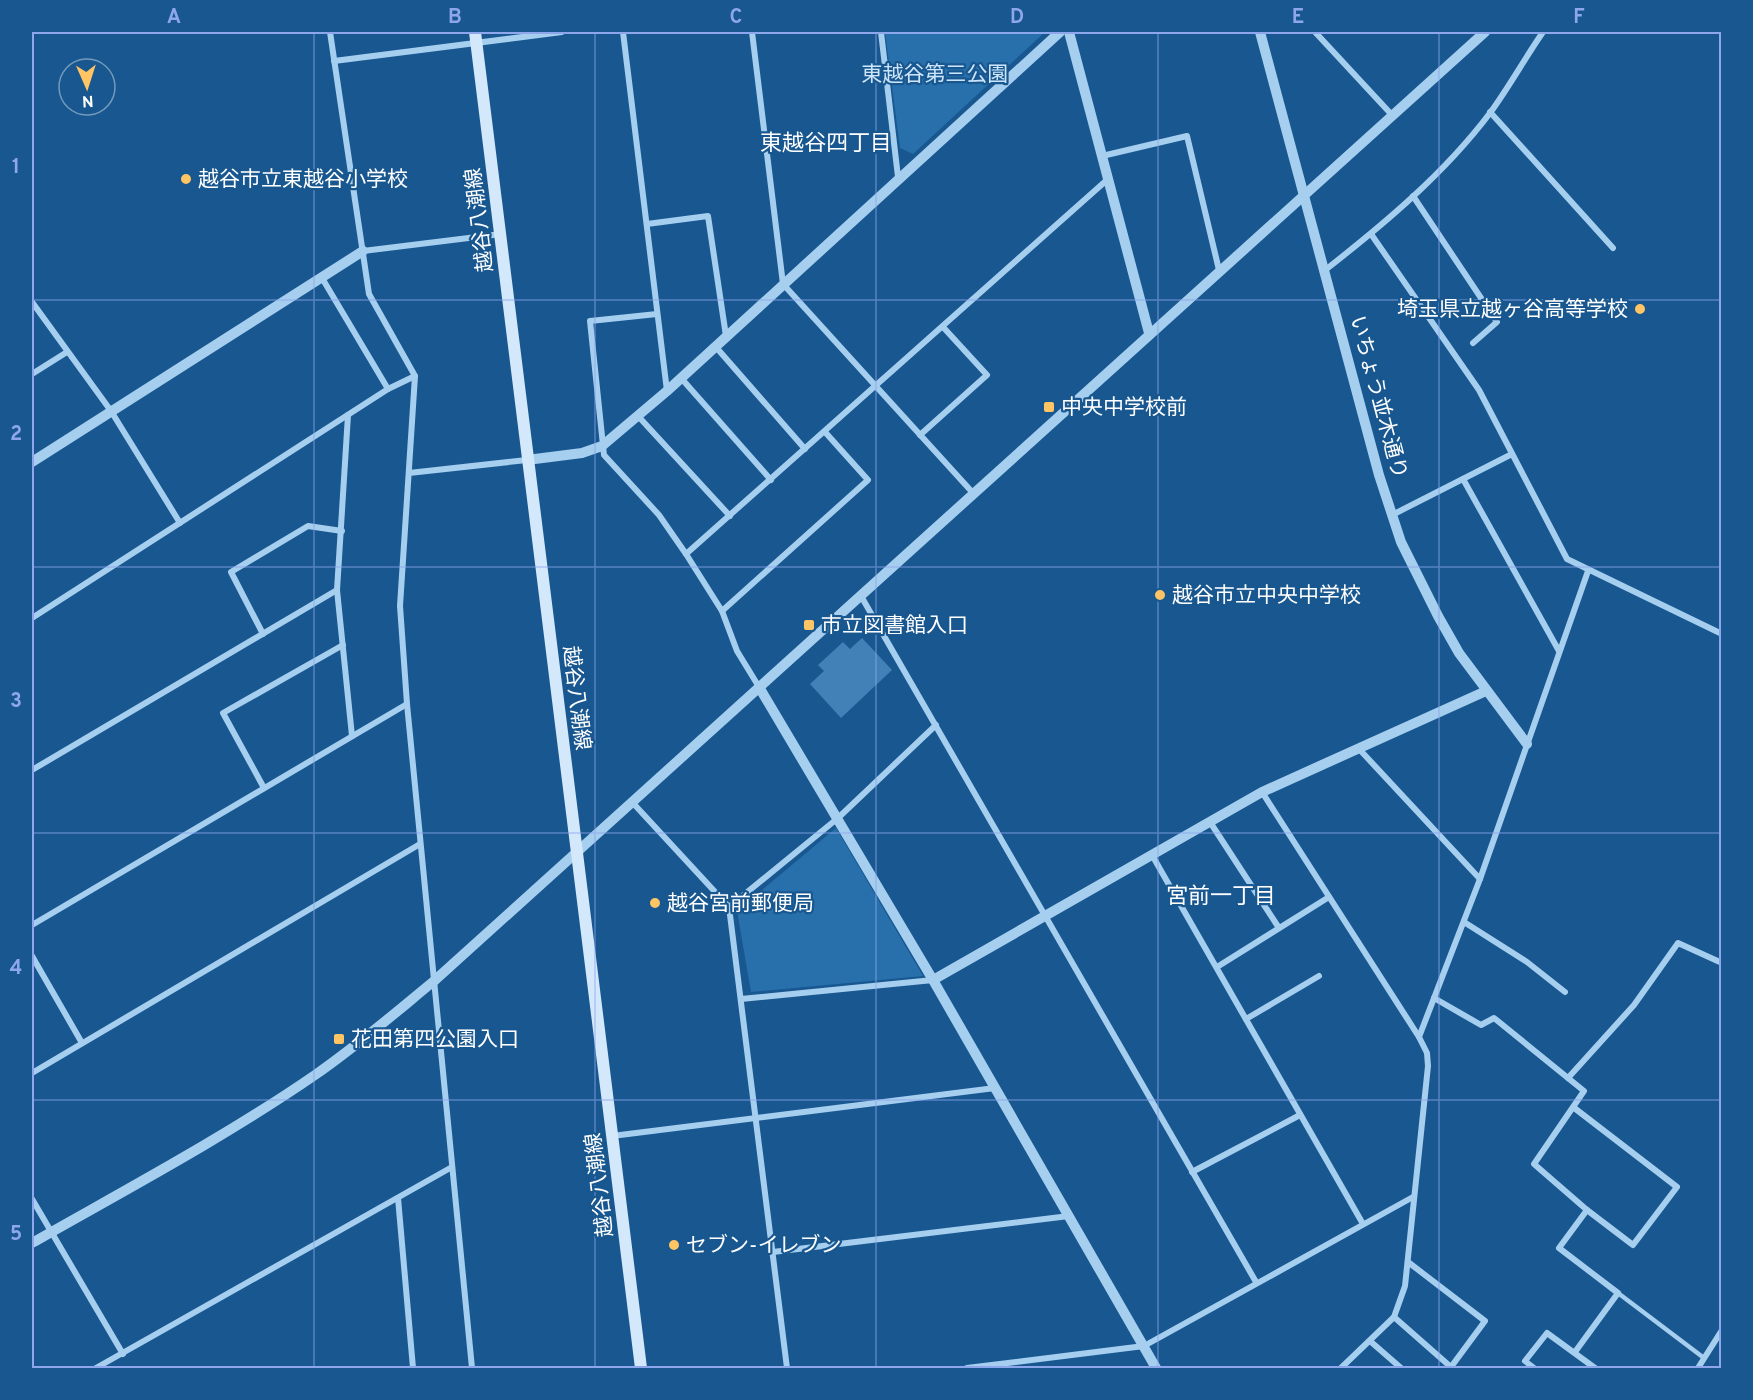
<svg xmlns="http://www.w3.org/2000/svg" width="1753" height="1400" viewBox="0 0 1753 1400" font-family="Overpass,'Noto Sans JP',sans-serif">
<rect width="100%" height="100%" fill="#18578f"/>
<g fill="#2870ac">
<path d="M885 32H1045L913 154 900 148Z"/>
<path d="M836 828 923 976 751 992 737 911Z"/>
</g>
<path fill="#4181b8" d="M862 638 892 670 841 718 810 684 824 671 818 665 843 642 850 649Z"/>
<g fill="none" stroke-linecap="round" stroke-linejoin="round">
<path stroke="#a5ceef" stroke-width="4.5" d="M1618 1293 1704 1358"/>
<g stroke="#a5ceef" stroke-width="6">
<path d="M330 32 369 294 415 376 400 606 407 704 472 1368"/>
<path d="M623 32 667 391"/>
<path d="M752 32 783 284 973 493"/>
<path d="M881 32 898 177"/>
<path d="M1315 32 1392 115"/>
<path d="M334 61 562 32"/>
<path d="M1490 112 1613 248"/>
<path d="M1102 156 1187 136 1219 270"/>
<path d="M1413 196 1497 322 1473 343"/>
<path d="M647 224 708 216 726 336"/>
<path d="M1371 234 1479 390 1567 559 1722 634"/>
<path d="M363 251 501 234"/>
<path d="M1324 271C1384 224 1444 174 1490 113 1509 87 1525 58 1543 32"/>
<path d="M322 278 388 389"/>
<path d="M32 302 111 411 180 523"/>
<path d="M657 314 590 321 604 455 659 515 686 554 722 611 737 651 759 687"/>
<path d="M715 346 805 449"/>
<path d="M32 374 67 352"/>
<path d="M681 378 771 480"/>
<path d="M348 415 337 590 352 736"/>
<path d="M638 416 730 516"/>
<path d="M920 435 987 375 943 327"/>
<path d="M409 473 527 460"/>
<path d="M1463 479 1559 651"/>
<path d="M1392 515 1512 454"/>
<path d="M686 554 1108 179"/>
<path d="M861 596 1256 1282"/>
<path d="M722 611 868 480 825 432"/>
<path d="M32 618 388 389 415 376"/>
<path d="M263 634 231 572 308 526 342 531"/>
<path d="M1360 750 1480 879"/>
<path d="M32 770 337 590"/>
<path d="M264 788 223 713 343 645"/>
<path d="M1262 792 1419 1037"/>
<path d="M632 802 729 907 787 1368"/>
<path d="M1210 822 1279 928"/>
<path d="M1152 855 1363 1224"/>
<path d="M729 907 838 818 936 725"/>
<path d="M1464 922 1527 962 1565 992"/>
<path d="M32 925 407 704"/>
<path d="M32 956 82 1043"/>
<path d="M1217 967 1329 897"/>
<path d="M1434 998 1481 1025 1494 1018 1584 1091 1534 1164 1587 1210 1633 1245 1677 1187 1573 1107"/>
<path d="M741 999 933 980"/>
<path d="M1246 1019 1319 976"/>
<path d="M32 1073 420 844"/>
<path d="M1568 1078 1634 1005 1678 943 1722 963"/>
<path d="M612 1136 995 1088"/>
<path d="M1192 1172 1300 1115"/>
<path d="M398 1198 413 1368"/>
<path d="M32 1199 123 1354"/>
<path d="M773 1252 1069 1216"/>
<path d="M1408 1262 1485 1321 1451 1367"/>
<path d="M1394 1317 1452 1368"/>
<path d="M1370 1341 1401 1368"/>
<path d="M1575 1352 1618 1293 1559 1248 1587 1210"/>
<path d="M96 1368 452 1167"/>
<path d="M967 1368 1144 1346 1413 1197"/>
<path d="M1341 1368 1394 1317 1405 1286 1428 1066 1427 1053 1419 1037 1480 879 1588 571"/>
<path d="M1534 1368 1525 1361 1547 1333 1595 1368"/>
<path d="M1698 1368 1722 1330"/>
</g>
<g stroke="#a5ceef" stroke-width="10">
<path d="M1069 32 1149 333"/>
<path d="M1260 32 1379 475 1401 542 1438 616 1459 653 1527 744"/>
<path d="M527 460 582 453 602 446 667 391 1060 32"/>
<path d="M32 462 363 251"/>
<path d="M759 687 933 980 1156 1368"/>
<path d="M933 980 1262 792 1486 691"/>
<path d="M32 1243C127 1189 225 1137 315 1075 357 1046 395 1013 434 981L1485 32"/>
</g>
<path stroke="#d3e8fb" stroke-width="12" d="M475 32 641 1368"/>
</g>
<path fill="none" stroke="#8ea6ec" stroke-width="1.5" stroke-opacity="0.55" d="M314 32V1368M595 32V1368M876 32V1368M1158 32V1368M1439 32V1368M32 300H1722M32 567H1722M32 833H1722M32 1100H1722"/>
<g fill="#ffc463" stroke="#18578f" stroke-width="2">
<circle cx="186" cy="179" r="6"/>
<circle cx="1640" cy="309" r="6"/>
<rect x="1043" y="401" width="12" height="12" rx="3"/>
<circle cx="1160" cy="595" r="6"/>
<rect x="803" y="619" width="12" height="12" rx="3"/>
<circle cx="655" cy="903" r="6"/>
<rect x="333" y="1033" width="12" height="12" rx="3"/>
<circle cx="674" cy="1245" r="6"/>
</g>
<g text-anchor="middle" stroke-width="4.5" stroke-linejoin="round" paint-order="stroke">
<g font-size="21" fill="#cce5fb" stroke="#18578f">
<text x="935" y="81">東越谷第三公園</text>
</g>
<g font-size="21" fill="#fff" stroke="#18578f" text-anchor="start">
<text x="198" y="186">越谷市立東越谷小学校</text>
<text x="1628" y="316" text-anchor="end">埼玉県立越ヶ谷高等学校</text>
<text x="1061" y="414">中央中学校前</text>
<text x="1172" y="602">越谷市立中央中学校</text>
<text x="821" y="632">市立図書館入口</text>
<text x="667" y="910">越谷宮前郵便局</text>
<text x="351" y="1046">花田第四公園入口</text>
<text x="686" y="1252">セブン-イレブン</text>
</g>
<g font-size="21" fill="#fff" stroke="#18578f">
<text transform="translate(479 220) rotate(-97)" y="7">越谷八潮線</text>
<text transform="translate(1379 397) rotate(75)" y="7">いちょう並木通り</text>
<text transform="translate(577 698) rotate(83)" y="7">越谷八潮線</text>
<text transform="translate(599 1185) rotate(-97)" y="7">越谷八潮線</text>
</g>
<g font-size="22" fill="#fff" stroke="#18578f">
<text x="826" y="150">東越谷四丁目</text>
<text x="1221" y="903">宮前一丁目</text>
</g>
</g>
<rect width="1753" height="1400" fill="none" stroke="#18578f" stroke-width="66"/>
<g transform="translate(87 87) rotate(177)"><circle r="28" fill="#18578f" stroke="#749abc" stroke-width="1.5"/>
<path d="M0-4.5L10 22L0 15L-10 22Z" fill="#ffc463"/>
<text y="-9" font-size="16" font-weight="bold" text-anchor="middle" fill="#ffffff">N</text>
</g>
<rect x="33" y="33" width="1687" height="1334" fill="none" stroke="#8ea6ec" stroke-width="2"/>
<g font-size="20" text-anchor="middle" font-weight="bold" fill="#8ea6ec">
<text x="174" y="23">A</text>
<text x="455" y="23">B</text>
<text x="736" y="23">C</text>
<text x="1017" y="23">D</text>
<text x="1298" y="23">E</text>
<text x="1579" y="23">F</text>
<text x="16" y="173">1</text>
<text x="16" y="440">2</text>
<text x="16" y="707">3</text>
<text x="16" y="974">4</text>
<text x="16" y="1240">5</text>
</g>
</svg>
